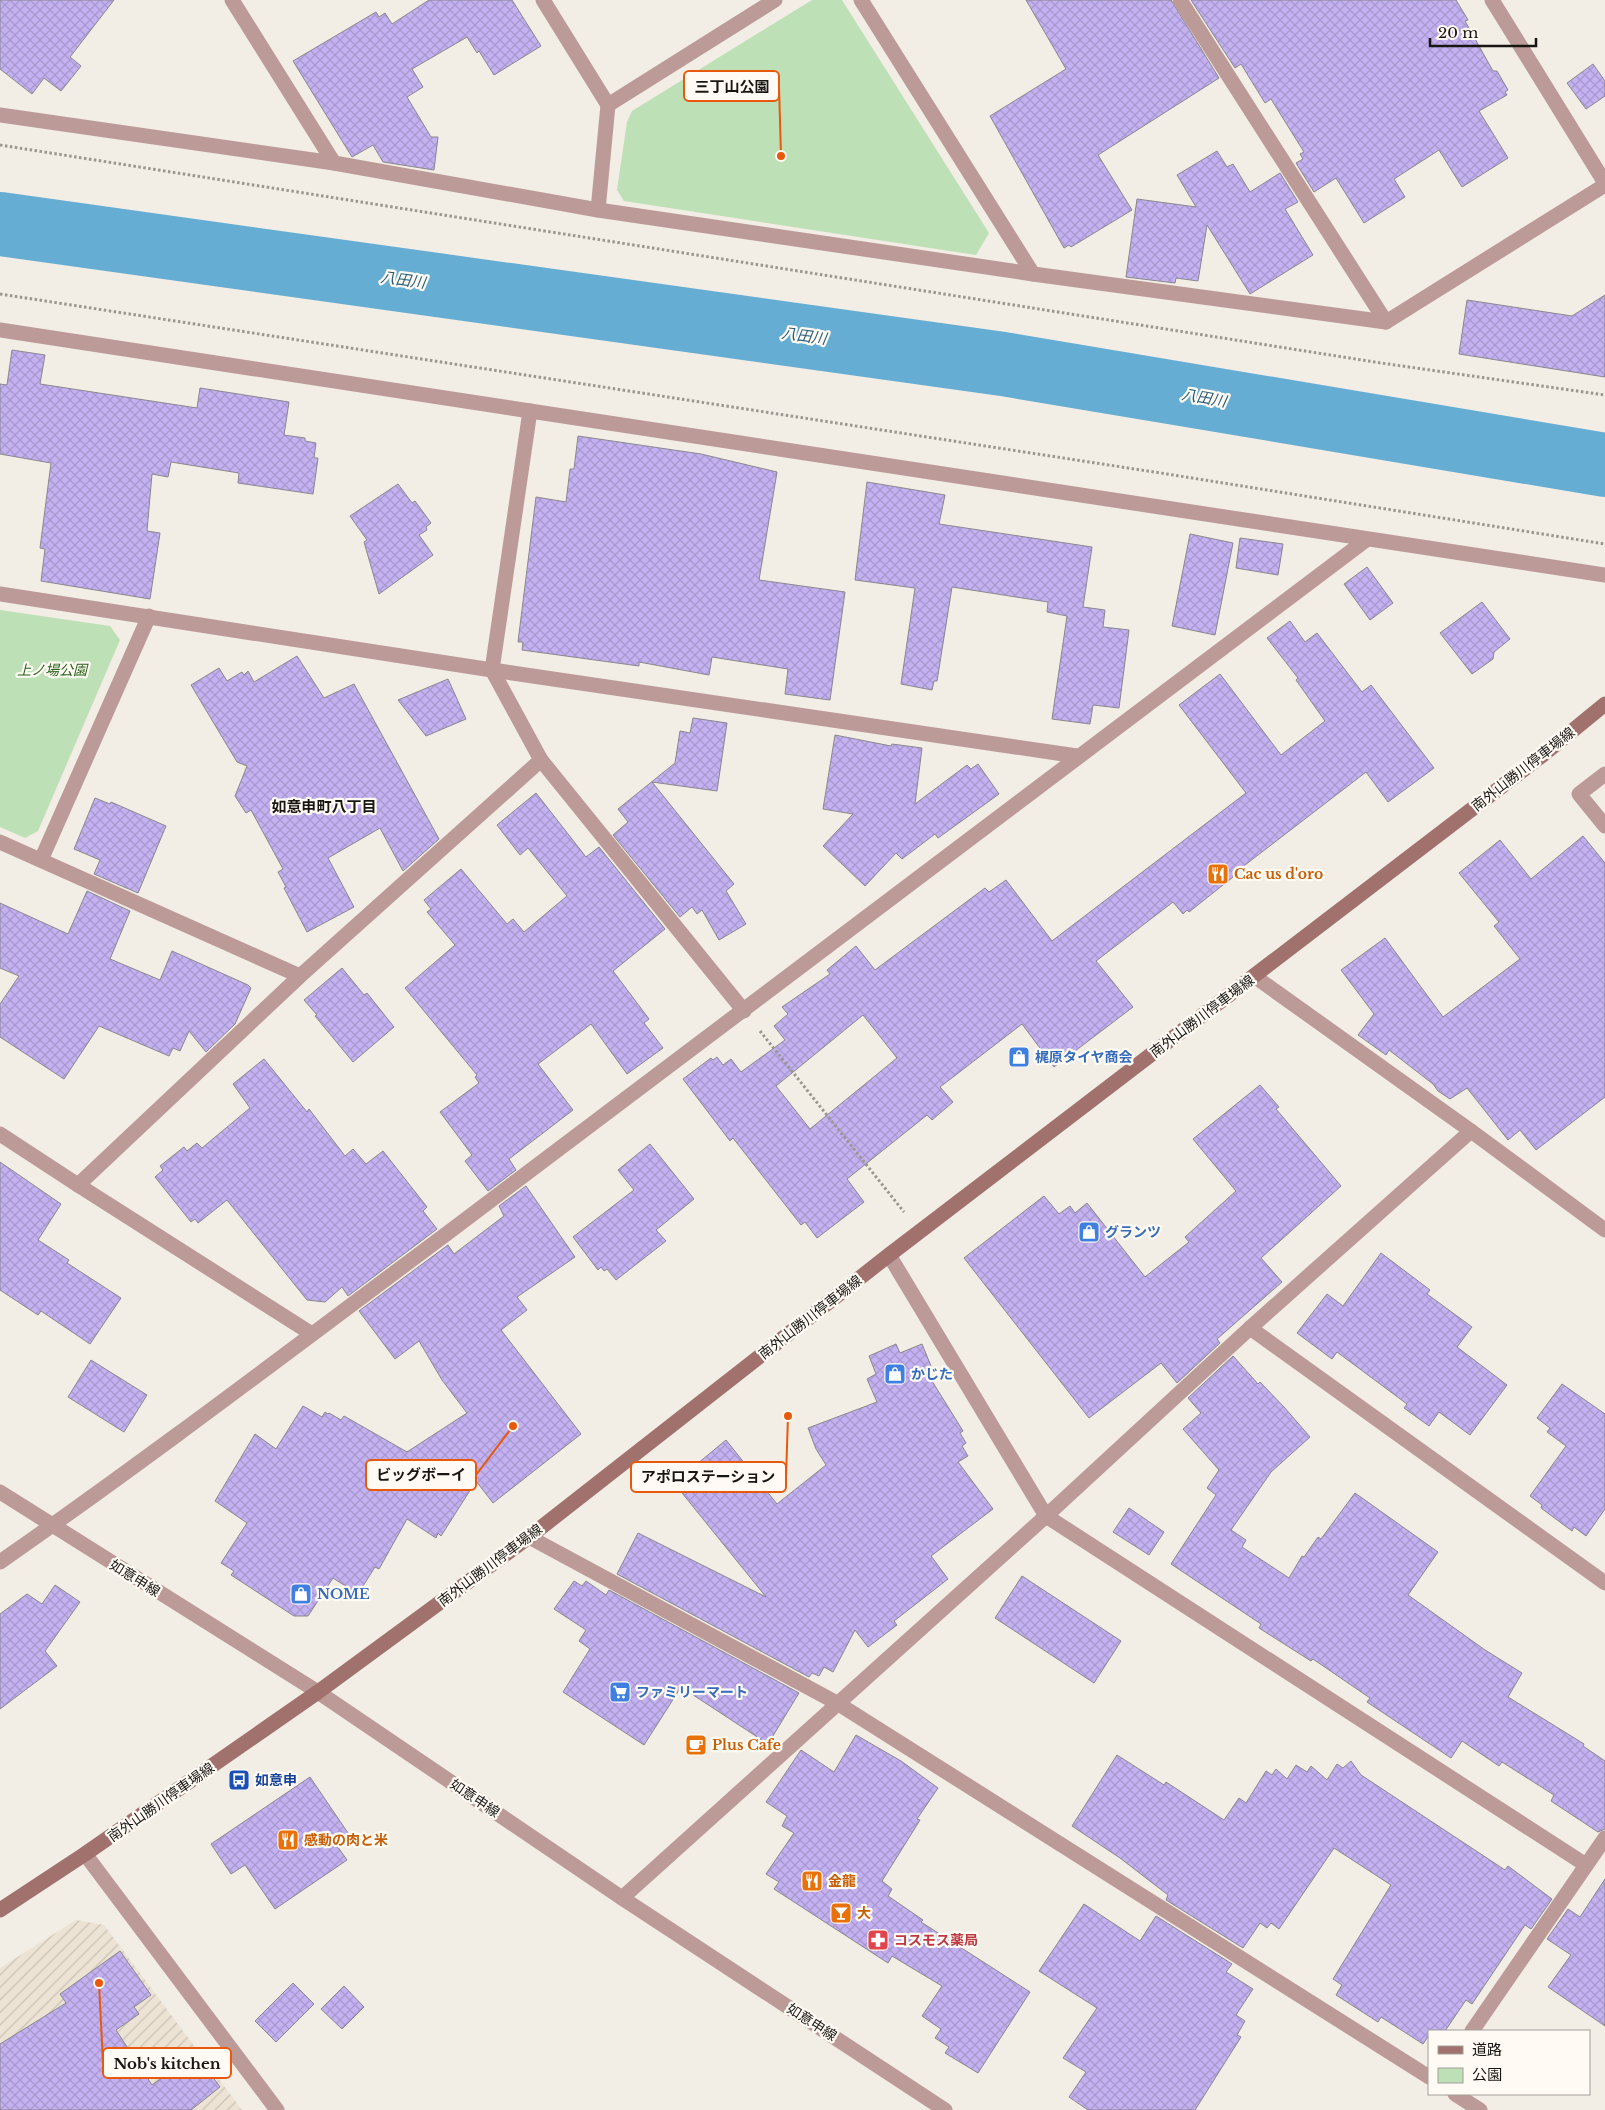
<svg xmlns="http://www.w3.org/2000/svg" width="1605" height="2110" viewBox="0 0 1605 2110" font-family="'Libre Baskerville','Noto Sans JP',serif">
<defs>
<pattern id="industrial-furrows" width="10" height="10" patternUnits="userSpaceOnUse" patternTransform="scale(1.25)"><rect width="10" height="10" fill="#ece3d4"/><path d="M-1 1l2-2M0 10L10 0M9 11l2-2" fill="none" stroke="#cac2b5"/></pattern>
<pattern id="building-cross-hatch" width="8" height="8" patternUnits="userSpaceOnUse" patternTransform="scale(1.25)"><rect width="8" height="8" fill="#c3b1f1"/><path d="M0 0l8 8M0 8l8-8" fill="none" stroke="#a798ce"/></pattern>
</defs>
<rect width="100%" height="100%" fill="#f2ede5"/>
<path fill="url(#industrial-furrows)" d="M76 1920 104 1925 242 2110H0V1968Z"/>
<g fill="#bee0b7">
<path d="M812 0H842L989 233 976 255 624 201 617 190 627 122 632 111Z"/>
<path d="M0 610 110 626 120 640 38 831 25 838 0 827Z"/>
</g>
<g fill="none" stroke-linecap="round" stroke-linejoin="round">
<path stroke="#66add3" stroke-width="64" d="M0 224 1003 364 1605 465"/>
</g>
<g fill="url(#building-cross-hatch)" stroke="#89878e" fill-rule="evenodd">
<path d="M0 0H114L70 57 81 66 61 91 44 78 32 94 0 69Z"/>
<path d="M429 0H512L541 46 494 75 479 51 477 53 467 37 412 69 423 87 407 97 431 137H438L434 170 383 162 373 145 352 157 293 61 376 12 379 17 385 13 392 24Z"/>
<path d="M1026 0H1171L1219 78 1098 155 1132 210 1071 247 1069 245 1064 248 990 116 1066 69Z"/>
<path d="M1191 0H1456L1468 20 1465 21 1493 71H1497L1508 90 1505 92 1507 95 1479 111 1508 158 1462 187 1439 150 1394 179 1405 197 1364 223 1336 178 1314 192 1296 163 1303 159 1300 154 1304 152 1271 99 1265 103 1241 64 1235 68Z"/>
<path d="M1593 64 1605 81V96L1586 109 1567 83Z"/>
<path d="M1217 151 1227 167 1233 164 1250 192 1280 173 1298 202 1285 209 1313 255 1250 294 1207 225 1198 281 1176 278 1175 283 1126 277 1137 199 1196 207 1177 175Z"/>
<path d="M1605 295V377L1459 354 1467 300 1572 316Z"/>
<path d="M12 350 45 355 40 384 197 408 200 388 289 402 284 435 305 438V441L316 443 314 458H318L313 494 238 483 239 473 171 462 168 477 152 474 147 531 160 533 150 599 41 581 45 549 40 548 51 463 0 454V384L7 385Z"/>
<path d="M578 436 701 454 777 472 759 580 845 592 830 700 785 694 788 669 712 657 709 675 639 662V666L522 650 523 642H518L536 497 566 502 570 469H574Z"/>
<path d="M867 482 945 495 939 524 1092 547 1083 607 1105 610 1103 627 1129 630 1119 708 1093 705 1090 724 1052 719 1067 616 1047 612 1048 602 952 587 937 681H934L932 690 901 684 915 588 855 580Z"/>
<path d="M398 484 412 503 415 501 431 523 426 527 427 530 419 535 433 555 379 594 364 542 367 540 350 516Z"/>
<path d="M1190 534 1233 543 1215 635 1172 626Z"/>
<path d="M1240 538 1283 544 1278 575 1236 568Z"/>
<path d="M1367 567 1393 603 1370 620 1344 584Z"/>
<path d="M1482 602 1510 639 1494 652 1493 659 1472 674 1440 633Z"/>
<path d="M1290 621 1305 642 1317 633 1362 692 1371 685 1434 768 1388 802 1366 772 1232 875 1233 877 1189 912 1187 910 1183 914 1173 902 1096 961 1133 1007 1054 1067 1022 1024 940 1087 953 1102 932 1120 927 1115 847 1179 864 1202 817 1238 805 1222 801 1225 733 1138 730 1141 683 1079 711 1058 713 1060 717 1057 723 1065 731 1059 741 1072 785 1040 774 1026 788 1014 782 1007 830 974 827 970 856 946 875 970 985 888 989 892 1006 880 1052 941 1246 793 1179 705 1220 674 1281 755 1325 721 1296 680 1298 678 1267 638ZM863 1015 897 1058 810 1129 776 1086Z"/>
<path d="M297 656 324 698 354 684 439 839 403 871 380 828 328 858 354 907 307 932 284 888 286 887 278 872 283 869 251 810 246 813 235 796 247 766 237 762 191 685 219 668 227 681 242 672 244 675 248 671 254 682Z"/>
<path d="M448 679 466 719 426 736 398 700Z"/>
<path d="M693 718 727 723 717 791 652 782 734 884 726 891 746 924 719 940 702 910 697 914 692 907 680 917 613 835 628 822 618 809 675 763 680 731 690 733Z"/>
<path d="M835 735 891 746 892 744 922 748 915 804 967 765 971 769 978 764 999 794 938 838 935 834 902 859 896 853 865 886 823 846 853 814 823 809Z"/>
<path d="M536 793 586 857 599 847 665 929 613 971 649 1019 644 1023 663 1048 627 1074 591 1024 538 1064 573 1110 509 1159 516 1170 488 1191 465 1161 472 1155 440 1112 479 1083 475 1077 477 1075 405 988 455 945 427 912 431 909 424 900 461 869 507 924 513 919 524 932 567 896 528 848 520 855 497 825Z"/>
<path d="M95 798 110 804 111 802 166 826 138 893 94 874 100 860 74 849Z"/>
<path d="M1583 836 1605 863V1097L1536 1150 1520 1130 1508 1140 1467 1088 1450 1099 1438 1091 1433 1084 1389 1050 1386 1055 1358 1035 1374 1014 1341 970 1385 938 1443 1017 1520 959 1494 926 1499 922 1459 873 1500 840 1531 879Z"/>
<path d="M87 891 130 911 110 959 160 980 172 951 248 985 251 988 235 1024 206 1052 189 1031 180 1051 173 1048 169 1056 99 1026 64 1079 0 1037V1004L19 976 0 968V903L68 934Z"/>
<path d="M342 968 364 995 367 993 394 1027 353 1062 315 1016 317 1015 304 1000Z"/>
<path d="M264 1059 307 1112 309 1109 345 1156 353 1149 366 1164 383 1151 427 1207 423 1211 437 1229 348 1296 342 1287 325 1302 307 1300 227 1200 198 1223 195 1219 191 1222 155 1177 163 1170 160 1166 184 1147 187 1151 197 1143 202 1148 250 1108 233 1084Z"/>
<path d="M1260 1085 1279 1107 1276 1109 1341 1186 1261 1258 1282 1282 1217 1339 1220 1343 1177 1383 1161 1363 1089 1418 964 1258 1044 1196 1059 1214 1070 1206 1075 1213 1087 1203 1145 1277 1189 1242 1185 1237 1236 1191 1193 1139Z"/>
<path d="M650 1144 694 1199 656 1230 666 1241 616 1280 607 1269 604 1271 601 1267 598 1270 573 1237 634 1190 618 1170Z"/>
<path d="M0 1162 61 1204 38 1240 69 1260 67 1263 121 1298 90 1344 41 1311 38 1315 0 1290Z"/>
<path d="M526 1186 575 1257 517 1297 527 1310 501 1330 581 1434 493 1503 476 1481 441 1536 438 1533 436 1538 407 1519 379 1569 375 1567 358 1594 333 1578 308 1616H294L231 1575 234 1571 221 1563 247 1523 215 1501 255 1434 276 1449 303 1406 322 1417 325 1412 328 1414 329 1413 341 1420 344 1416 407 1452 467 1413 442 1380 419 1341 395 1359 359 1311 448 1245 454 1254 504 1216 499 1206Z"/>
<path d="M1381 1253 1430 1290 1427 1294 1472 1327 1457 1347 1507 1385 1470 1435 1439 1412 1429 1426 1404 1408 1407 1404 1337 1352 1332 1359 1297 1333 1327 1294 1343 1306Z"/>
<path d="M896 1344 900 1353 922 1344 933 1371 927 1373 963 1431 960 1433 966 1443 962 1446 968 1456 958 1462 993 1509 931 1556 948 1579 894 1621 897 1625 868 1647 855 1630 833 1672 824 1667 819 1676 812 1673 809 1677 617 1574 638 1533 766 1597 674 1483 726 1440 777 1504 826 1465 816 1449 808 1428 877 1402 867 1379 876 1374 869 1356Z"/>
<path d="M1233 1356 1258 1384 1260 1382 1284 1407 1310 1437 1271 1472 1231 1530 1246 1540 1242 1547 1289 1578 1302 1556 1304 1557 1318 1537 1321 1539 1355 1493 1438 1552 1408 1595 1485 1650 1522 1673 1508 1697 1584 1744 1583 1746 1605 1761V1829L1598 1832 1551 1801 1554 1795 1502 1762 1499 1766 1462 1741 1451 1758 1367 1702 1370 1698 1313 1659 1311 1661 1259 1628 1261 1624 1171 1564 1216 1495 1207 1488 1219 1470 1183 1429 1201 1413 1188 1398Z"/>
<path d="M91 1360 147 1395 124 1432 68 1397Z"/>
<path d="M1562 1384 1605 1414V1509L1586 1536 1574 1527 1572 1531 1541 1508 1542 1505 1530 1496 1566 1446 1547 1432 1550 1428 1537 1418Z"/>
<path d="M1129 1508 1164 1532 1149 1555 1113 1532Z"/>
<path d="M1022 1576 1121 1641 1094 1683 995 1618Z"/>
<path d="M574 1581 582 1586 586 1581 606 1595 609 1590 799 1693 768 1744 681 1687 644 1745 563 1692 590 1649 579 1641 586 1630 554 1609Z"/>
<path d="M55 1585 80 1602 45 1651 57 1666 0 1709V1614L27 1594 42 1604Z"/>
<path d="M856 1735 901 1761 938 1788 917 1819 920 1820 882 1881 892 1889 888 1896 923 1920 921 1922 1030 1992 978 2073 945 2053 949 2047 935 2038 941 2029 922 2016 942 1986 892 1956 888 1963 774 1889 779 1882 766 1874 794 1833 782 1826 787 1816 766 1802 801 1750 834 1772Z"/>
<path d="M1117 1755 1164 1785 1166 1782 1224 1820 1239 1798 1246 1803 1266 1771 1272 1775 1276 1769 1287 1779 1296 1765 1307 1772 1311 1766 1327 1780 1337 1764 1343 1768 1351 1761 1361 1775 1505 1870 1508 1866 1552 1899 1531 1929 1525 1925 1472 2004 1466 2000 1445 2031H1429V2035L1423 2044 1381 2017 1378 2022 1336 1995 1342 1985 1333 1979 1391 1885 1334 1848 1279 1929 1271 1923 1267 1928 1260 1923 1243 1948 1166 1900 1168 1895 1120 1858 1072 1826Z"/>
<path d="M310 1777 348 1833 335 1843 347 1860 275 1909 245 1865 231 1874 211 1844Z"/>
<path d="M1605 1879V2026L1548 1987 1571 1955 1547 1939 1568 1909 1580 1917Z"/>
<path d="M1084 1904 1140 1941 1156 1916 1232 1964 1226 1972 1253 1989 1236 2015 1245 2021 1237 2035 1241 2037 1195 2110H1088L1069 2097 1086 2072 1063 2058 1097 2008 1039 1971Z"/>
<path d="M120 1951 151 1995 134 2007 139 2014 116 2030 152 2085 196 2054 220 2087 191 2110H0V2044L66 2003 60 1994Z"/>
<path d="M293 1983 314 2004 276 2042 255 2021Z"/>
<path d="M344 1986 364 2007 342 2029 321 2009Z"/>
</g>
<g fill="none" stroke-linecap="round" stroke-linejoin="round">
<g stroke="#9a9690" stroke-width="3" stroke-dasharray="2.5 2.5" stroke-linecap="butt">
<path d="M0 145 1381 363 1605 395"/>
<path d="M0 294 1167 474 1605 544"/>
<path d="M760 1031 904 1212"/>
</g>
<g stroke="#bc9a97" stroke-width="15">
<path d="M232 0 334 163"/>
<path d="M543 0 608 105 775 0"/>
<path d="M861 0 1033 274"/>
<path d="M1180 0 1386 322"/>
<path d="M1492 0 1605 183"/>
<path d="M0 115 334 163 598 210 1033 274 1386 322 1605 185"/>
<path d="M598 210 608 105"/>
<path d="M0 330 1605 575"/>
<path d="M530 411 492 670 541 760 744 1011"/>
<path d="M0 594 492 670 1077 756"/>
<path d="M1605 774 1579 794 1605 826"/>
<path d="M0 842 300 976"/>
<path d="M41 860 149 616"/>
<path d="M1254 976 1471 1131 1605 1230"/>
<path d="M0 1134 78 1185 312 1334"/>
<path d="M78 1185 300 976 541 760"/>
<path d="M889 1255 1046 1516 1586 1865"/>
<path d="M1250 1328 1605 1583"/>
<path d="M529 1537 837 1703 1429 2077"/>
<path d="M0 1562C152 1456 300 1343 449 1232 756 1002 1060 769 1366 540"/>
<path d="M85 1854 277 2110"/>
<path d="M622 1898 1046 1516 1250 1328 1471 1131"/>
<path d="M1472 2031 1605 1838"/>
<path d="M1455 2094 1480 2110"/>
</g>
<path stroke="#bc9a97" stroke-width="15" d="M0 1492 318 1692 622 1898 945 2110"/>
<path stroke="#a1716e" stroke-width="15" d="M0 1910 85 1854 318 1692 529 1537 889 1255 1544 754 1605 704"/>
</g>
<defs>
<g id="restaurant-square" transform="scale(1.125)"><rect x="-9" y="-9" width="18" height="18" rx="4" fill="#e8710a" stroke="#fffbf4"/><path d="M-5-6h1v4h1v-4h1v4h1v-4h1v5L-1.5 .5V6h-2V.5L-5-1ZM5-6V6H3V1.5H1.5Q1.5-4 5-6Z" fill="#fff"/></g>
<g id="shop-square" transform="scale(1.125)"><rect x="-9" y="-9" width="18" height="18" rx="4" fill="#3f7fe0" stroke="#fffbf4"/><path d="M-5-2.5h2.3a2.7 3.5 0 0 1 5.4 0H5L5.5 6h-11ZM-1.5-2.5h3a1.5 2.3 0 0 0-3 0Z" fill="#fff"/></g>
<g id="supermarket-square" transform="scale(1.125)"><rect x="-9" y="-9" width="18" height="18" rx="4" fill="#3f7fe0" stroke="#fffbf4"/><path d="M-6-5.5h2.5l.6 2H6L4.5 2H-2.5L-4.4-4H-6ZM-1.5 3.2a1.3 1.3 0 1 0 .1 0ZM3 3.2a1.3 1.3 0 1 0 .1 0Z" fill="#fff"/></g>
<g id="cafe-square" transform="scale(1.125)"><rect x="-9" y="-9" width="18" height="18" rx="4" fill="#e8710a" stroke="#fffbf4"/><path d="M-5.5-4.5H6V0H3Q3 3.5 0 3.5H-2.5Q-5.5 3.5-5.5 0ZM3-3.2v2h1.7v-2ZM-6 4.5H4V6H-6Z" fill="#fff"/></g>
<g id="bus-square" transform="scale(1.125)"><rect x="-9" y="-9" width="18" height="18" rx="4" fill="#1a4fb4" stroke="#fffbf4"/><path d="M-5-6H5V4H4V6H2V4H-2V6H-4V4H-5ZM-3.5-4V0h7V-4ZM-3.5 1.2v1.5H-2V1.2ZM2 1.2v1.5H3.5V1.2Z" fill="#fff"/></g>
<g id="bar-square" transform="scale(1.125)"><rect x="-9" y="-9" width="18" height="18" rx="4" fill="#e8710a" stroke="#fffbf4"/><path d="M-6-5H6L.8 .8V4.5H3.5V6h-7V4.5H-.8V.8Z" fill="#fff"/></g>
<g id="pharmacy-square" transform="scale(1.125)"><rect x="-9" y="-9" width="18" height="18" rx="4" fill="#e0444e" stroke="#fffbf4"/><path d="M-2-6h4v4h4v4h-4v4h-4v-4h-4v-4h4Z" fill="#fff"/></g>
</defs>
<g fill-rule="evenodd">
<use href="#restaurant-square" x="1218" y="874"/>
<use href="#shop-square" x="1019" y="1057"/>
<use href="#shop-square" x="1089" y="1232"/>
<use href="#shop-square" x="895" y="1374"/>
<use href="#shop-square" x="301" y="1594"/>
<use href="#supermarket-square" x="620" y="1692"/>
<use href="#cafe-square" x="696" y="1745"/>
<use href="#bus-square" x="239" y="1780"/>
<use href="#restaurant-square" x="288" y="1840"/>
<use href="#restaurant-square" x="812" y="1881"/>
<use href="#bar-square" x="841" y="1913"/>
<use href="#pharmacy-square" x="878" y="1940"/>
</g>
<g text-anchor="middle" stroke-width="4.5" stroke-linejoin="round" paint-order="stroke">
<g font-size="14" font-style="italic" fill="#286119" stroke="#fffbf4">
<text x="52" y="675">上ノ場公園</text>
</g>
<g font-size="14" fill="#171613" stroke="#fffbf4">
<text transform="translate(1523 769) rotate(-38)" y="5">南外山勝川停車場線</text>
<text transform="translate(1202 1016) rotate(-37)" y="5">南外山勝川停車場線</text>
<text transform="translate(810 1317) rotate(-38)" y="5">南外山勝川停車場線</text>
<text transform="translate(490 1565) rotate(-37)" y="5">南外山勝川停車場線</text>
<text transform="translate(135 1578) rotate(32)" y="5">如意申線</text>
<text transform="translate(475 1798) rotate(34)" y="5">如意申線</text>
<text transform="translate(161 1802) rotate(-35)" y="5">南外山勝川停車場線</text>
<text transform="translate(812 2022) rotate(33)" y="5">如意申線</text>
</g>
<g font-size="14" font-weight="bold" fill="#c56008" stroke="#fffbf4" text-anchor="start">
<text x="1234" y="879">Cac us d'oro</text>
<text x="712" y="1750">Plus Cafe</text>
<text x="304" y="1845">感動の肉と米</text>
<text x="828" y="1886">金龍</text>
<text x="857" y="1918">大</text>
</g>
<g font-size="14" font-weight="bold" fill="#366cbe" stroke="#fffbf4" text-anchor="start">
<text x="1035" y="1062">梶原タイヤ商会</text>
<text x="1105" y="1237">グランツ</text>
<text x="911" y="1379">かじた</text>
<text x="317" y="1599">NOME</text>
<text x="636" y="1697">ファミリーマート</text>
</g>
<g font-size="14" font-weight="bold" fill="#164399" stroke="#fffbf4" text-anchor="start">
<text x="255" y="1785">如意申</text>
</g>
<g font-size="14" font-weight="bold" fill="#be3a42" stroke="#fffbf4" text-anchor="start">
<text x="894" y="1945">コスモス薬局</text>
</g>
<g font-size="15" font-style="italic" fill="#275d79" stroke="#fffbf4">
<text transform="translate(403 280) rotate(8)" y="5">八田川</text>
<text transform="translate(804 336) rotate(8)" y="5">八田川</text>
<text transform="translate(1204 398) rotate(10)" y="5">八田川</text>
</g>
<g font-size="15" font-weight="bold" fill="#171613" stroke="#fffbf4">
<text x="324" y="812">如意申町八丁目</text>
</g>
</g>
<path fill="none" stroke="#e8590c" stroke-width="2" d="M781 156L779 86M513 1426L476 1475M788 1416L786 1477M99 1983L103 2063"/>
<g fill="#e8590c" stroke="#fffbf4" stroke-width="2">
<circle cx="781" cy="156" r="5"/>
<circle cx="513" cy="1426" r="5"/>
<circle cx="788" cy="1416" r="5"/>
<circle cx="99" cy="1983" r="5"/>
</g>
<g fill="#fffbf4" stroke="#e8590c" stroke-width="2">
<rect x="684" y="71" width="95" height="30" rx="5"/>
<rect x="366" y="1460" width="110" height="30" rx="5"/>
<rect x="631" y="1462" width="155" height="30" rx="5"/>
<rect x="103" y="2048" width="128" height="30" rx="5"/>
</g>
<g font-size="15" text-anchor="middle" font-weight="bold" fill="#171613">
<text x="732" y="92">三丁山公園</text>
<text x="421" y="1480">ビッグボーイ</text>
<text x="708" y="1482">アポロステーション</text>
<text x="167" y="2069">Nob's kitchen</text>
</g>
<rect x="1428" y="2030" width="162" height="65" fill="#fffbf4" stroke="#a29f9a"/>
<rect x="1438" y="2046" width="25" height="8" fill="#a1716e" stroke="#a29f9a"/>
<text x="1472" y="2055" font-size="15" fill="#171613">道路</text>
<rect x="1438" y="2068" width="25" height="15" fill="#bee0b7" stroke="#a29f9a"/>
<text x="1472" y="2080" font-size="15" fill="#171613">公園</text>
<path d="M1430 38v8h106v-8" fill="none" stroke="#171613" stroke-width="2.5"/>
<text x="1438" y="38" font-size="15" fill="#171613" stroke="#fffbf4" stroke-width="4" paint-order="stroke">20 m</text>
</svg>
